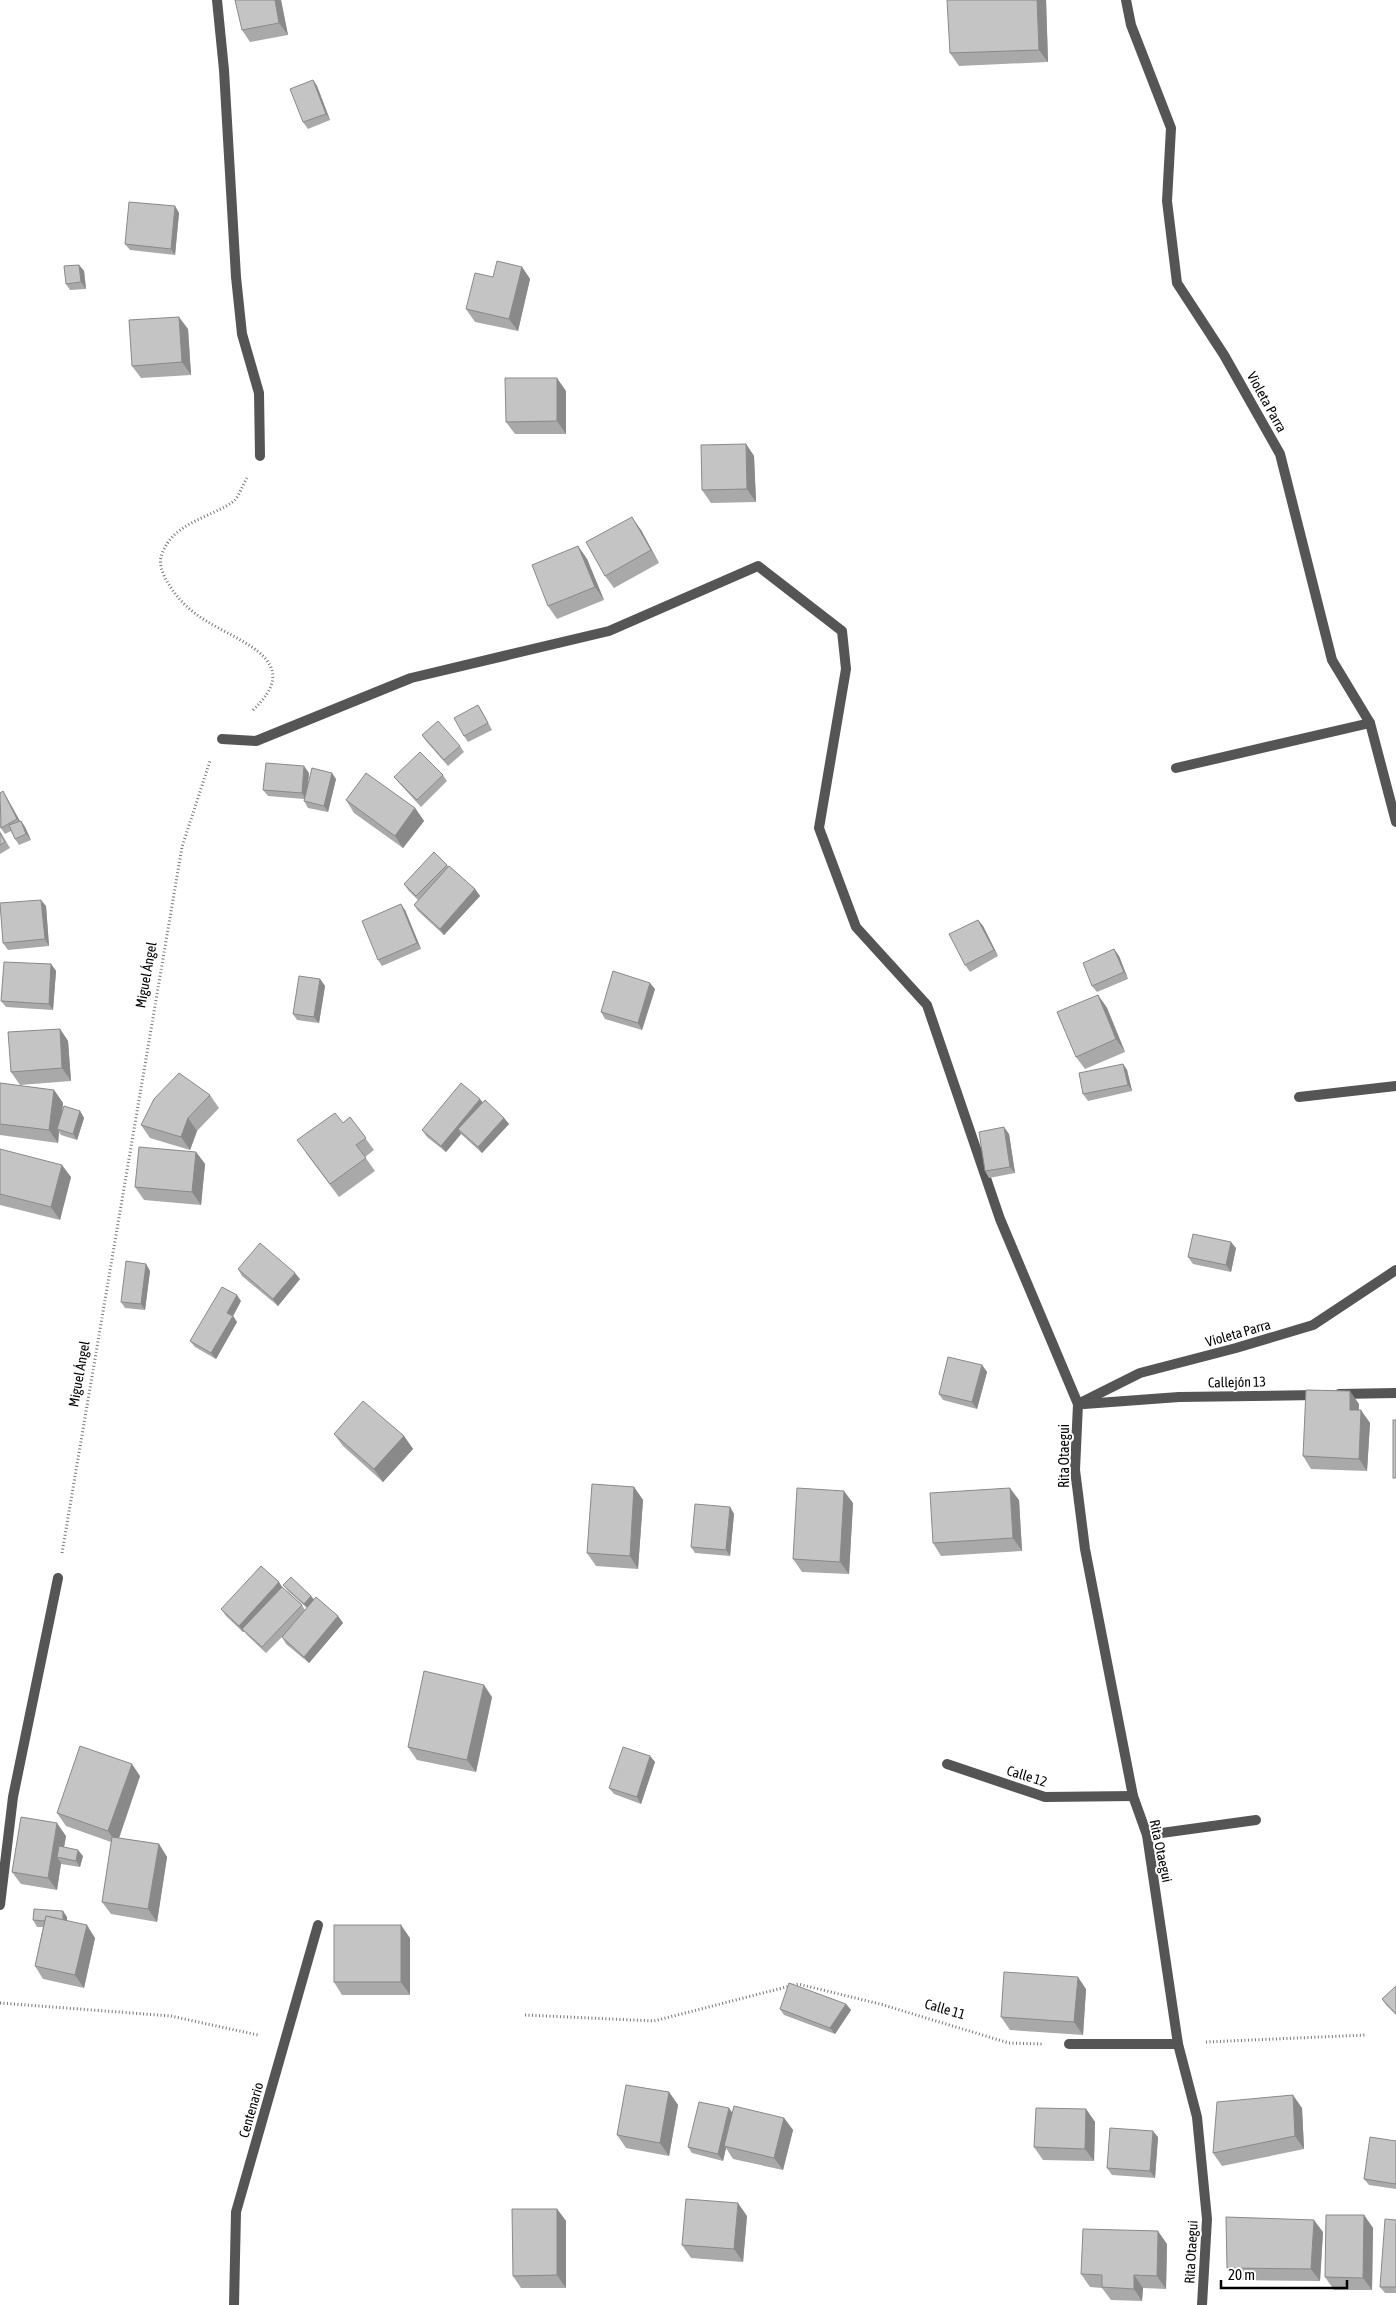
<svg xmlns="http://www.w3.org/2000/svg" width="1396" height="2305" viewBox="0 0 1396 2305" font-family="'Asap Condensed',sans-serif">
<rect width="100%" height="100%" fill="#fff"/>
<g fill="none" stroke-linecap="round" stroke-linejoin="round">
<g stroke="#777" stroke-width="3" stroke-dasharray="1 2.5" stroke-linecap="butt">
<path d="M247 478C243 484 239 496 234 501 211 518 173 522 162 554 158 563 163 575 168 583 178 600 191 612 208 622 244 644 305 662 252 711"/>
<path d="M62 1553 182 847 210 761"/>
<path d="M0 2003 171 2016 258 2035"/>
<path d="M525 2015 654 2021 798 1984 880 2004 1009 2043 1044 2044"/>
<path d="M1206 2042 1365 2035"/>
</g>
<g stroke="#555" stroke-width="10">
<path d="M217 0 224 70 236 277 242 334 259 393 260 456"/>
<path d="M1126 0 1131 25 1171 128 1167 201 1177 283 1224 355 1280 454 1332 660 1370 723 1396 822"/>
<path d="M222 739 256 741 411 678 609 631 758 566 842 631 846 669 819 828 856 927 927 1005 1000 1219 1078 1404 1075 1470 1085 1549 1133 1796 1147 1835 1178 2044 1197 2117 1207 2219 1202 2305"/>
<path d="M1176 768 1370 723"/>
<path d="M1299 1097 1396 1086"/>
<path d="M1339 1394 1396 1393"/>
<path d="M1078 1404 1140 1373 1236 1348 1313 1325 1396 1270"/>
<path d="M1084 1404 1179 1397 1317 1395"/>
<path d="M947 1764 1045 1797 1133 1796"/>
<path d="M1147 1835 1256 1820"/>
<path d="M0 1905 13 1797 58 1578"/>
<path d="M1069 2044H1178"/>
<path d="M234 2305 236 2212 318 1925"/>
</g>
</g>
<g fill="#a9a9a9">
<path d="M281 0 288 35 250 42 242 30Z"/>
<path d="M1046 0 1048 62 959 66 950 53Z"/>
<path d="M313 80 317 86 330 120 308 129 303 122Z"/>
<path d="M175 206 179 213 175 255 130 250 125 244Z"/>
<path d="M79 265 84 271 86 289 70 290 66 284Z"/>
<path d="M522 267 530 279 518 331 475 322 466 309 493 277Z"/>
<path d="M188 329 191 375 141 378 132 366Z"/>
<path d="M566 391V434H515L506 422Z"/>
<path d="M746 444 754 456 756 502 711 503 702 490Z"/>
<path d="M641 530 659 563 614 588 605 576Z"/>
<path d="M578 546 587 559 604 600 557 619 548 606Z"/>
<path d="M478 705 482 711 492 730 468 742 464 736Z"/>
<path d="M422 735 460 746 464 752 448 766 426 741Z"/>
<path d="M309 773 308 784 336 779 328 812 308 808 304 801V799L268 796 263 790Z"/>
<path d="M443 775 447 781 421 807 399 783 394 777Z"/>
<path d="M3 791 7 798 20 821H21L25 827 31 840 19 845 15 839 11 831 5 834 0 827Z"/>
<path d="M346 800 415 808 424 821 403 848 354 813Z"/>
<path d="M0 831 10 848 0 854Z"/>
<path d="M447 865 475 889 480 896 444 935 418 911 414 905 418 900 408 890 404 884Z"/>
<path d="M46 906 49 946 8 950 3 943Z"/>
<path d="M405 910 421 949 382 966 378 960Z"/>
<path d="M978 920 983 926 998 956 970 972 965 965Z"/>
<path d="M1114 949 1119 956 1128 979 1097 992 1092 986Z"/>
<path d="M51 964 56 971 53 1010 6 1007 1 1001Z"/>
<path d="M320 979 325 986 319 1023 297 1020 293 1014Z"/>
<path d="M655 989 642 1030 605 1019 601 1012Z"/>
<path d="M1098 995 1107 1008 1125 1052 1085 1069 1076 1057Z"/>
<path d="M60 1029 68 1041 71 1081 20 1085 11 1072Z"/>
<path d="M1123 1064 1127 1070 1132 1091 1088 1101 1083 1094Z"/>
<path d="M0 1083 54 1090 63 1103 62 1112 80 1111 84 1118 77 1140 61 1135 59 1132 58 1143 0 1135Z"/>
<path d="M210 1095 219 1108 197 1131 190 1150 150 1138 141 1125Z"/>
<path d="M482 1102 504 1118 509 1124 482 1153 461 1134 446 1152 427 1137 422 1130Z"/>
<path d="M350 1117 374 1150 365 1157 375 1171 339 1197 306 1153Z"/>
<path d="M1009 1134 1015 1173 989 1178 985 1171Z"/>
<path d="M0 1149 71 1177 60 1220 0 1205Z"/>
<path d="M196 1152 205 1164 201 1205 144 1200 135 1187Z"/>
<path d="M1236 1248 1231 1272 1193 1264 1188 1257Z"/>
<path d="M146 1264 150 1271 145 1310 125 1308 121 1302Z"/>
<path d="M238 1269 300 1279 278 1306 242 1276Z"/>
<path d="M241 1301 233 1316 237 1322 216 1359 195 1347 190 1341Z"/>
<path d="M982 1365 987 1372 977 1409 943 1400 939 1394Z"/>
<path d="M1359 1404V1410L1370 1423 1367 1471 1311 1469 1303 1456Z"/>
<path d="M334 1434 404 1436 413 1449 383 1482 343 1446Z"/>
<path d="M634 1487 643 1500 638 1569 596 1566 587 1553Z"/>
<path d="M1019 1500 1022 1551 941 1556 933 1543Z"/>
<path d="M853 1503 849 1574 802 1572 793 1559Z"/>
<path d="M730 1507 734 1514 730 1556 695 1553 691 1547Z"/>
<path d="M283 1585 311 1596 314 1600 338 1616 343 1623 309 1663 286 1644 282 1637 284 1635 266 1653 247 1635 244 1631 243 1632 226 1616 221 1609 282 1587 302 1605 305 1610 307 1608 288 1591Z"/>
<path d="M492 1697 476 1772 417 1760 408 1747Z"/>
<path d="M650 1756 655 1762 641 1804 614 1794 609 1788Z"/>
<path d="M140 1776 119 1838 159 1844 167 1857 157 1922 111 1914 102 1902 111 1842 66 1826 57 1813Z"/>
<path d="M66 1836 64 1847 83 1856 80 1867 61 1864 57 1890 21 1884 12 1872Z"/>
<path d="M67 1917V1921L95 1938 84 1988 43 1979 35 1966 43 1927H37L33 1920Z"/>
<path d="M410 1938V1995H342L334 1982Z"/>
<path d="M1396 1986V2015L1386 2005 1382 1999Z"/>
<path d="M1086 1989 1083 2035 1010 2030 1001 2017Z"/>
<path d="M846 2004 851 2010 835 2034 784 2015 780 2009Z"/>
<path d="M669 2092 678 2105 669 2156 626 2148 617 2135Z"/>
<path d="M1302 2108 1304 2149 1222 2166 1213 2153Z"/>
<path d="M1086 2109 1095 2122 1094 2161 1043 2160 1034 2147Z"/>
<path d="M732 2113 784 2118 793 2130 783 2170 733 2159 726 2148 723 2161 692 2153 688 2147Z"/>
<path d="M1158 2137 1155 2178 1112 2175 1107 2168Z"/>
<path d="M1396 2141V2189L1369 2185 1364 2179Z"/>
<path d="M557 2209 566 2221V2288H521L513 2276Z"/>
<path d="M1364 2215 1373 2228 1372 2290H1334L1325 2277Z"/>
<path d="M747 2216 743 2262 691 2258 682 2245Z"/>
<path d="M1396 2220V2293H1385L1380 2287Z"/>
<path d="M1323 2232 1320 2281 1236 2280 1227 2268Z"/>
<path d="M1167 2244 1166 2289 1143 2288 1142 2301 1111 2300 1102 2288 1090 2287 1081 2274Z"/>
</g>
<g fill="#898989">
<path d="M275 0H281L288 35 279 23Z"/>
<path d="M1037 0H1046L1048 62 1039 50Z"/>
<path d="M313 80 317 86 330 120 326 114Z"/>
<path d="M175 206 179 213 175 255 171 249Z"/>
<path d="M79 265 84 271 86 289 81 282Z"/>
<path d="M522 267 530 279 518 331 509 319Z"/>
<path d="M179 317 188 329 191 375 182 362Z"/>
<path d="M557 378 566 391V434L557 421Z"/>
<path d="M746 444 754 456 756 502 747 489Z"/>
<path d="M632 517 641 530 659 563 651 550Z"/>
<path d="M578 546 587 559 604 600 595 587Z"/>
<path d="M304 766 309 773 306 799 302 793Z"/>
<path d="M332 773 336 779 328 812 324 806Z"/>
<path d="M3 791 7 798 22 825 17 819Z"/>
<path d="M415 808 424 821 403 848 395 836Z"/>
<path d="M21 821 25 827 31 840 26 834Z"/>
<path d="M475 889 480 896 444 935 440 929Z"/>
<path d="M41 900 46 906 49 946 45 939Z"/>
<path d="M401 904 405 910 421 949 417 943Z"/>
<path d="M978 920 983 926 998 956 994 950Z"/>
<path d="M1114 949 1119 956 1128 979 1124 972Z"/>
<path d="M51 964 56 971 53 1010 49 1004Z"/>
<path d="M320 979 325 986 319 1023 314 1017Z"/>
<path d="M650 983 655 989 642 1030 638 1023Z"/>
<path d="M1098 995 1107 1008 1125 1052 1116 1039Z"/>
<path d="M60 1029 68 1041 71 1081 62 1068Z"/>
<path d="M1123 1064 1127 1070 1132 1091 1128 1085Z"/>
<path d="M54 1090 63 1103 60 1130 57 1129 59 1132 58 1143 49 1130Z"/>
<path d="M480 1099 485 1105 458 1129 461 1134 446 1152 441 1146Z"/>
<path d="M80 1111 84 1118 77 1140 73 1134Z"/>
<path d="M188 1118 197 1131 190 1150 181 1137Z"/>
<path d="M504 1118 509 1124 482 1153 478 1147Z"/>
<path d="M1004 1127 1009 1134 1015 1173 1010 1167Z"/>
<path d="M196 1152 205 1164 201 1205 192 1192Z"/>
<path d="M62 1165 71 1177 60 1220 51 1207Z"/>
<path d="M1231 1242 1236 1248 1231 1272 1226 1265Z"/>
<path d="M146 1264 150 1271 145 1310 141 1304Z"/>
<path d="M295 1273 300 1279 278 1306 273 1299Z"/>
<path d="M237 1295 241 1301 233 1316 237 1322 216 1359 211 1353 227 1313Z"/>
<path d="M982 1365 987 1372 977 1409 972 1402Z"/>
<path d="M1350 1391 1359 1404 1358 1422 1350 1410Z"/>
<path d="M1361 1410 1370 1423 1367 1471 1359 1459Z"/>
<path d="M404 1436 413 1449 383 1482 374 1469Z"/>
<path d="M634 1487 643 1500 638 1569 630 1556Z"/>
<path d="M1010 1488 1019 1500 1022 1551 1013 1538Z"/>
<path d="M844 1491 853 1503 849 1574 840 1562Z"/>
<path d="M730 1507 734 1514 730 1556 726 1550Z"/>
<path d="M279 1582 283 1588 242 1629 244 1631 243 1632 239 1626Z"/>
<path d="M311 1596 316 1602 309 1610 304 1604Z"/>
<path d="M338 1616 343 1623 309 1663 304 1657Z"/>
<path d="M484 1685 492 1697 476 1772 467 1760Z"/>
<path d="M650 1756 655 1762 641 1804 637 1797Z"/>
<path d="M132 1764 140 1776 117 1844 108 1831Z"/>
<path d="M57 1823 66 1836 62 1858 57 1857 61 1863 57 1890 48 1878Z"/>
<path d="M159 1844 167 1857 157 1922 148 1909Z"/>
<path d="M78 1850 83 1856 80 1867 76 1861Z"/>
<path d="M63 1911 67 1917V1929L62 1923Z"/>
<path d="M87 1925 95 1938 84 1988 75 1975Z"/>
<path d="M401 1925 410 1938V1995L401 1982Z"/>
<path d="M1078 1977 1086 1989 1083 2035 1074 2022Z"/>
<path d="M846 2004 851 2010 835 2034 830 2028Z"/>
<path d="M669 2092 678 2105 669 2156 660 2143Z"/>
<path d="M1293 2095 1302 2108 1304 2149 1295 2136Z"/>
<path d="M729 2108 734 2115 724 2146 726 2148 723 2161 718 2154Z"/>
<path d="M1086 2109 1095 2122 1094 2161 1085 2149Z"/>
<path d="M784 2118 793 2130 783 2170 774 2158Z"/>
<path d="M1153 2131 1158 2137 1155 2178 1150 2171Z"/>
<path d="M738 2203 747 2216 743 2262 734 2249Z"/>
<path d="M557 2209 566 2221V2288L557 2275Z"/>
<path d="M1364 2215 1373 2228 1372 2290 1363 2278Z"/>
<path d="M1314 2220 1323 2232 1320 2281 1311 2269Z"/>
<path d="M1158 2231 1167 2244 1166 2289 1157 2276Z"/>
<path d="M1134 2275 1143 2288 1142 2301 1134 2289Z"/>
</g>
<g fill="#c4c4c4" stroke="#898989">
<path d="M235 0H275L279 23 242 30Z"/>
<path d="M947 0H1037L1039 50 950 53Z"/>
<path d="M313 80 326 114 303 122 290 89Z"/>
<path d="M129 202 175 206 171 249 125 244Z"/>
<path d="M497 261 522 267 509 319 466 309 475 273 493 277Z"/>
<path d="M79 265 81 282 66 284 64 266Z"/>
<path d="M179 317 182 362 132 366 129 320Z"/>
<path d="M505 378H557V421L506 422Z"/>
<path d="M746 444 747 489 702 490 701 445Z"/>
<path d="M632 517 651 550 605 576 586 542Z"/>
<path d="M578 546 595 587 548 606 532 565Z"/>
<path d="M478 705 488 723 464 736 454 718Z"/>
<path d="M438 721 460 746 444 760 422 735Z"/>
<path d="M420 752 443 775 417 800 394 777Z"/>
<path d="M266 763 304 766 302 793 263 790Z"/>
<path d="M312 768 332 773 324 806 304 801Z"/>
<path d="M366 773 415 808 395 836 346 800Z"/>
<path d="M3 791 17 819 1 828 0 793Z"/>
<path d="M21 821 26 834 15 839 9 825Z"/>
<path d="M0 833 5 842 0 845Z"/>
<path d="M434 852 447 865 416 896 404 884Z"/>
<path d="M449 866 475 889 440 929 414 905Z"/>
<path d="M41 900 45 939 3 943 0 903Z"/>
<path d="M401 904 417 943 378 960 362 921Z"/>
<path d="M978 920 994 950 965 965 949 934Z"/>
<path d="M1114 949 1124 972 1092 986 1083 963Z"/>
<path d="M4 962 51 964 49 1004 1 1001Z"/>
<path d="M613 971 650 983 638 1023 601 1012Z"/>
<path d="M299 976 320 979 314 1017 293 1014Z"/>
<path d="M1098 995 1116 1039 1076 1057 1057 1012Z"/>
<path d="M60 1029 62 1068 11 1072 8 1032Z"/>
<path d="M1123 1064 1128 1085 1083 1094 1079 1073Z"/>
<path d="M179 1073 210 1095 188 1118 181 1137 141 1125 154 1099Z"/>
<path d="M0 1083 54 1090 49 1130 0 1124Z"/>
<path d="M461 1083 480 1099 441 1146 422 1130Z"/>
<path d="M485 1100 504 1118 478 1147 458 1129Z"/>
<path d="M64 1106 80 1111 73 1134 57 1129Z"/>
<path d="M335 1113 343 1123 350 1117 366 1138 356 1145 366 1158 330 1184 297 1140Z"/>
<path d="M1004 1127 1010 1167 985 1171 979 1132Z"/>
<path d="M139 1147 196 1152 192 1192 135 1187Z"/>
<path d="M0 1149 62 1165 51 1207 0 1194Z"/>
<path d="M1193 1234 1231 1242 1226 1265 1188 1257Z"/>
<path d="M260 1243 295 1273 273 1299 238 1269Z"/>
<path d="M126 1261 146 1264 141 1304 121 1302Z"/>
<path d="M222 1287 237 1295 227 1313 233 1316 211 1353 190 1341Z"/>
<path d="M948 1357 982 1365 972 1402 939 1394Z"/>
<path d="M1306 1390 1350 1391V1410H1361L1359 1459 1303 1456Z"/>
<path d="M363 1401 404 1436 374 1469 334 1434Z"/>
<rect x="1393" y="1420" width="3" height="58"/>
<path d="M592 1484 634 1487 630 1556 587 1553Z"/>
<path d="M797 1488 844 1491 840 1562 793 1559Z"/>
<path d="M1010 1488 1013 1538 933 1543 930 1493Z"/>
<path d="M695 1504 730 1507 726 1550 691 1547Z"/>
<path d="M261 1566 279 1582 239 1626 221 1609Z"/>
<path d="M291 1577 311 1596 304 1604 283 1585Z"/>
<path d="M282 1587 302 1605 262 1647 242 1629Z"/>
<path d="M316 1597 338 1616 304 1657 282 1637Z"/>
<path d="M424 1671 484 1685 467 1760 408 1747Z"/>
<path d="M80 1746 132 1764 108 1831 57 1813Z"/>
<path d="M623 1747 650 1756 637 1797 609 1788Z"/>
<path d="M21 1817 57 1823 48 1878 12 1872Z"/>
<path d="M112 1837 159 1844 148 1909 102 1902Z"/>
<path d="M59 1846 78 1850 76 1861 57 1857Z"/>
<path d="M34 1909 63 1911V1920L46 1916 45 1921 33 1920Z"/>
<path d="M46 1916 87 1925 75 1975 35 1966Z"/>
<rect x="334" y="1925" width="67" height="57"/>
<path d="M1004 1972 1078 1977 1074 2022 1001 2017Z"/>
<path d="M789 1983 846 2004 830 2028 780 2009Z"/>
<path d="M1396 1986V2014L1382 1999Z"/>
<path d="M626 2085 669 2092 660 2143 617 2135Z"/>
<path d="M1293 2095 1295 2136 1213 2153 1217 2102Z"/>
<path d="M699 2102 729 2108 718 2154 688 2147Z"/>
<path d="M734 2106 784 2118 774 2158 724 2146Z"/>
<path d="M1036 2108 1086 2109 1085 2149 1034 2147Z"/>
<path d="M1110 2128 1153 2131 1150 2171 1107 2168Z"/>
<path d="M1370 2137 1396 2141V2184L1364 2179Z"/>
<path d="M686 2199 738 2203 734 2249 682 2245Z"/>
<path d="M512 2209H557V2275L513 2276Z"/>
<path d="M1326 2215H1364L1363 2278 1325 2277Z"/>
<path d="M1226 2217 1314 2220 1311 2269 1227 2268Z"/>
<path d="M1385 2219 1396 2220V2287H1380Z"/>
<path d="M1083 2229 1158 2231 1157 2276 1134 2275V2289L1102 2287V2275L1081 2274Z"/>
</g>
<g text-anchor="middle" stroke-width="4" stroke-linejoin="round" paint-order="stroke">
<g font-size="14" fill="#000" stroke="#fff">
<text transform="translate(1267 402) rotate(61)" y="5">Violeta Parra</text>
<text transform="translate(146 975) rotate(-80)" y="5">Miguel Ángel</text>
<text transform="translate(1238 1333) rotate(-16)" y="5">Violeta Parra</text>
<text transform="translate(79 1374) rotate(-80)" y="5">Miguel Ángel</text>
<text transform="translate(1237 1382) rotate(-1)" y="5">Callejón 13</text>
<text transform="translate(1064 1456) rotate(-90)" y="5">Rita Otaegui</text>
<text transform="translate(1027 1776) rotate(17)" y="5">Calle 12</text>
<text transform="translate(1161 1851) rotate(78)" y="5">Rita Otaegui</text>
<text transform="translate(945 2009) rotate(16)" y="5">Calle 11</text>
<text transform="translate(251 2110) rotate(-74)" y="5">Centenario</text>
<text transform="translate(1191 2252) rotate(-87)" y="5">Rita Otaegui</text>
</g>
</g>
<path d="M1221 2280v8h126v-8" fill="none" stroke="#000000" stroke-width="2.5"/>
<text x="1228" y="2280" font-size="15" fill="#000000" stroke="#ffffff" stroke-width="4" paint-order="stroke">20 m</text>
</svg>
